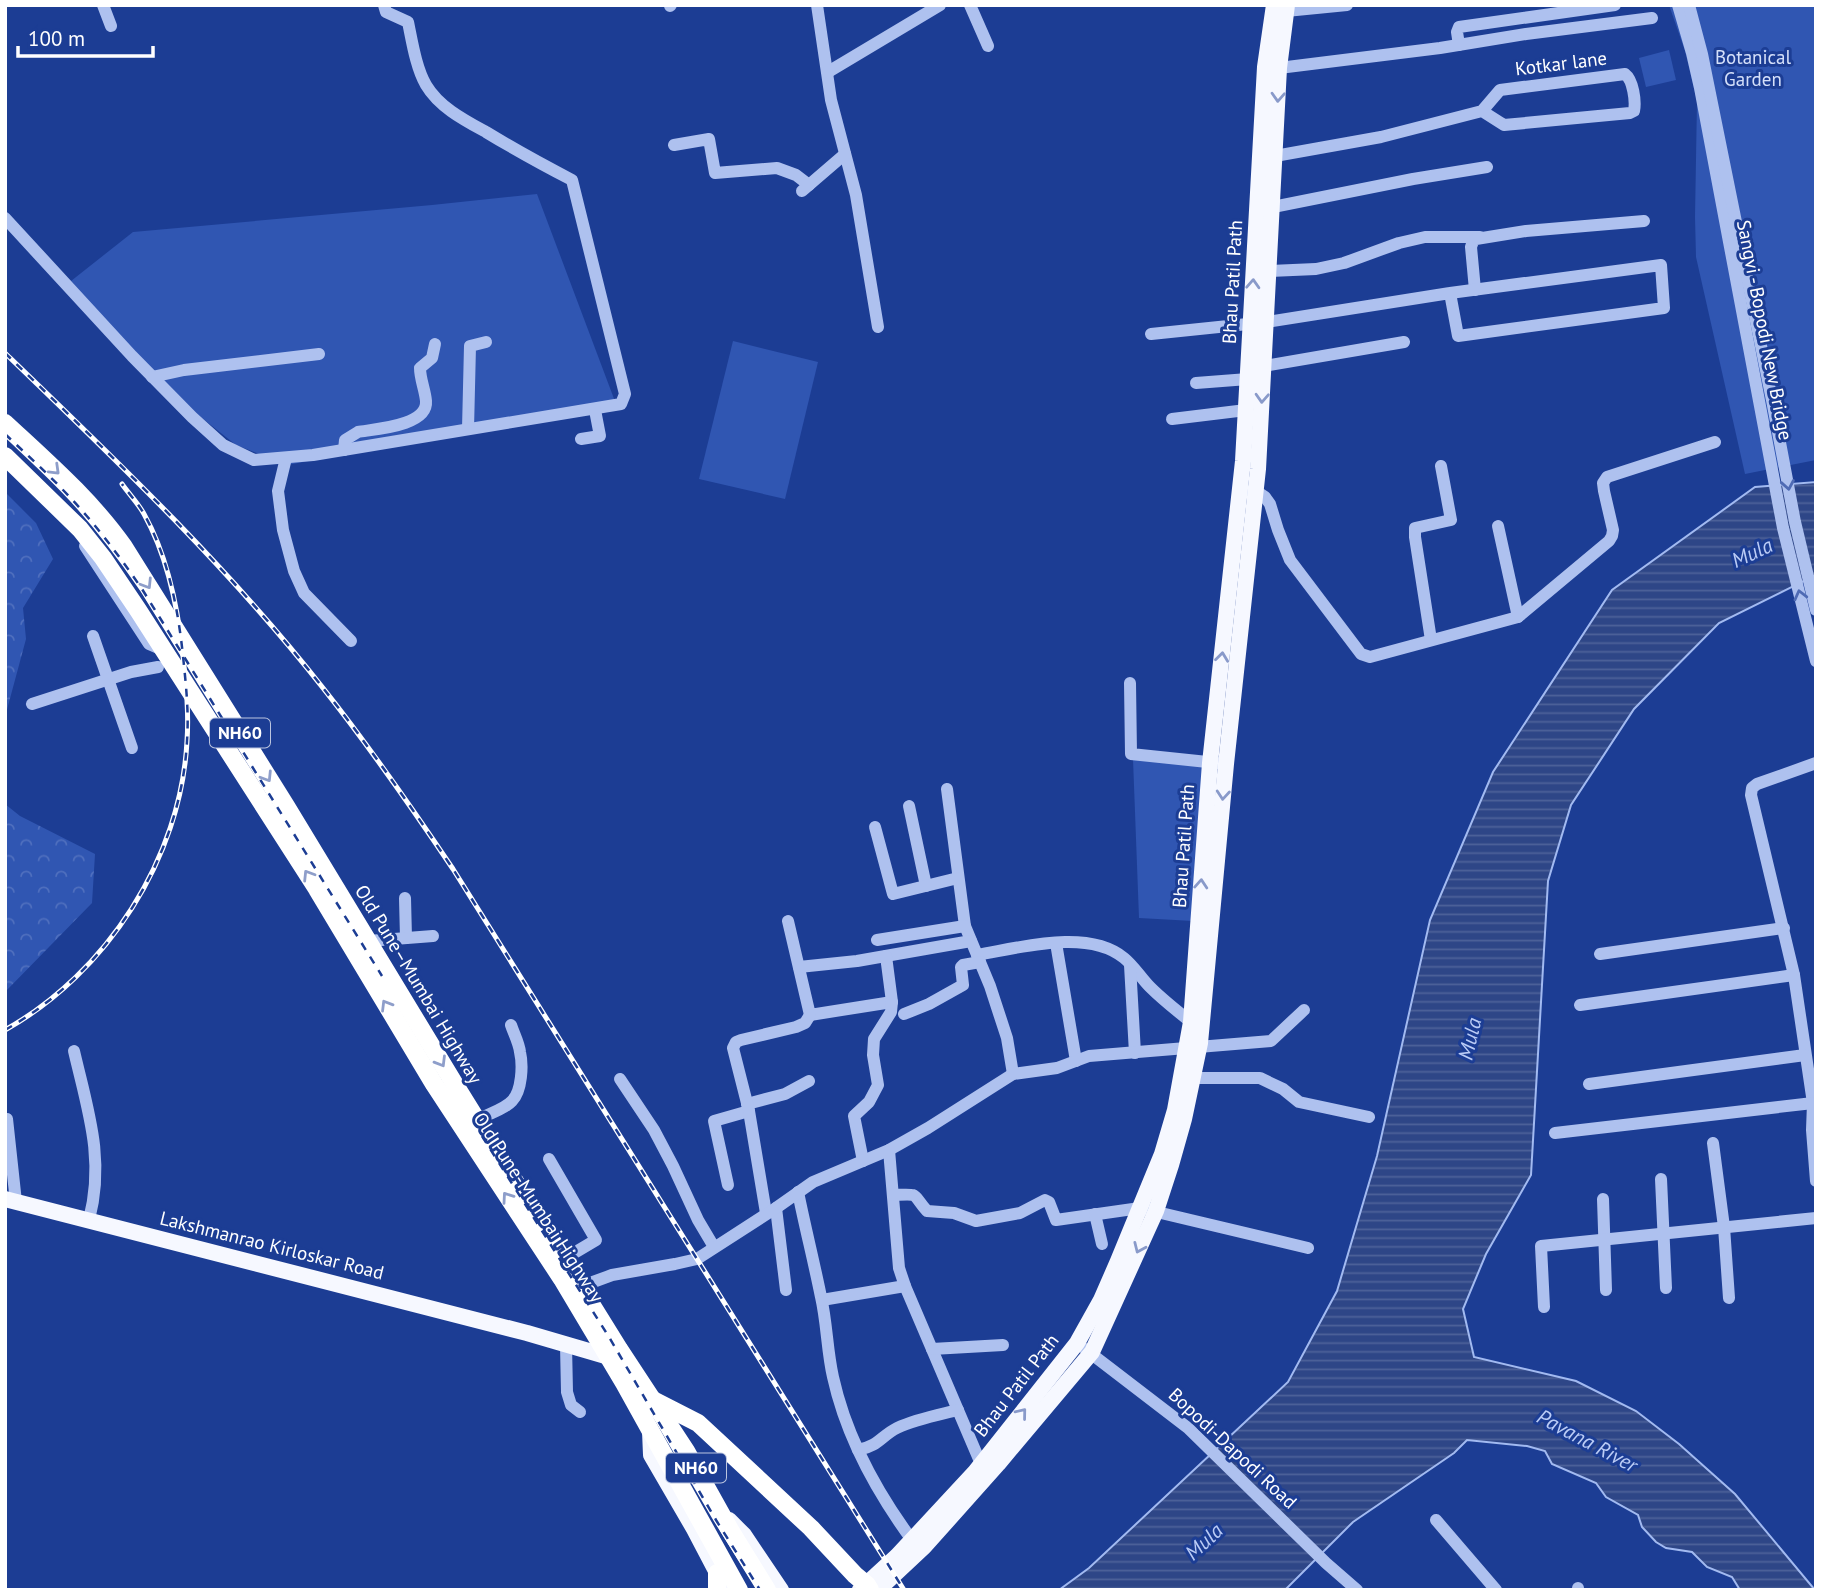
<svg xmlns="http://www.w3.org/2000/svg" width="1821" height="1595" viewBox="0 0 1821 1595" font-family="'PT Sans',sans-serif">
<defs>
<pattern id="forest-crowns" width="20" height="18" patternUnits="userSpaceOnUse" patternTransform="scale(1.75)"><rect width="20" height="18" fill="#3056b2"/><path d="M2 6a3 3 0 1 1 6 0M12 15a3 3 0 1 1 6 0" fill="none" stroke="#4f6fbe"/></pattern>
<pattern id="water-rules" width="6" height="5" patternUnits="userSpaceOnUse" patternTransform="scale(1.75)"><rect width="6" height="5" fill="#2e4687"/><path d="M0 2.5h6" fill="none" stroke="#4d6299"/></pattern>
</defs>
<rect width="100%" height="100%" fill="#1c3d94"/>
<g fill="url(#forest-crowns)">
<path d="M5 492 36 523 53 559 23 608 26 639 5 717Z"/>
<path d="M5 804 20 816 95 854 92 903 5 992Z"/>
</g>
<g fill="#3056b2">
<path d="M1669 5H1816V460L1745 474 1696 257 1695 217 1697 101 1685 51Z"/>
<path d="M1669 50 1676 80 1646 87 1639 58Z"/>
<path d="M537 194 616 404 287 465 236 445 159 384 71 281 133 232 432 205Z"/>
<path d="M733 341 818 362 785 499 699 479Z"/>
<path d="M1133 759 1205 767 1193 921 1139 918Z"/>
</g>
<path fill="url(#water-rules)" stroke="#a2baf1" stroke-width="2" d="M1816 482V575L1719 623 1634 709 1571 805 1548 881 1531 1175 1486 1254 1463 1309 1474 1357 1576 1381 1636 1411 1679 1444 1735 1494 1815 1590H1740L1732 1577 1707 1567 1692 1552 1666 1548 1656 1542 1642 1527 1638 1515 1606 1497 1596 1483 1552 1464 1545 1451 1527 1446 1467 1440 1454 1453 1353 1522 1285 1590H1059L1089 1568 1288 1382 1337 1291 1377 1156 1430 920 1493 772 1612 590 1755 487Z"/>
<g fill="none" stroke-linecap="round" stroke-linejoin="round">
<g stroke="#aec1ef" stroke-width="12">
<path d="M103 5 111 26"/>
<path d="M817 5 831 100 856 195 878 327"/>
<path d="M970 5 988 46"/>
<path d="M1678 5 1692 53 1700 88 1783 528 1816 661"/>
<path d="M1689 5 1702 54 1772 400 1795 522 1816 610"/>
<path d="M670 6 671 5"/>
<path d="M1278 10 1286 11 1347 5"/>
<path d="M1459 45 1457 32 1459 27 1615 5"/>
<path d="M1270 67 1279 68 1440 48 1526 34 1652 18"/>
<path d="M828 72 940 5"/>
<path d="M674 145 709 139 715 173 777 168 796 175 809 185"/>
<path d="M1267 156H1275L1381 137 1482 111 1504 125 1630 113 1634 111C1636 101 1633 80 1625 74L1500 90 1482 111"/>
<path d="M802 191 845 154"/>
<path d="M1273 207 1413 179 1487 167"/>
<path d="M5 218 132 356 192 417 223 445 254 460 313 455 621 404 625 394 572 180C543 165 514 149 486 132 464 120 439 107 426 85 416 68 412 41 408 22L386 12 384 5"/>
<path d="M1269 271 1316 269 1344 263 1399 243 1425 237H1480"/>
<path d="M1475 290 1471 247 1473 241 1476 239 1526 231 1644 221"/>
<path d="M1151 334 1267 322 1450 293 1661 265 1664 308 1458 336 1450 293"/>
<path d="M1264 366 1404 342"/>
<path d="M152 377 184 370 319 354"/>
<path d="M1196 383 1248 379"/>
<path d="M1172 419 1246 410"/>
<path d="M468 429 470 346 486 342"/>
<path d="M581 439 600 436 595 410"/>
<path d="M344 450 345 440 358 432C375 429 428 426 426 401 425 390 420 379 420 368L432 358 435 344"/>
<path d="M286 458 278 491 283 530 294 571 304 593 351 641"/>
<path d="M1251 491H1256L1265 497 1270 504 1278 530 1290 560 1361 654 1370 657 1518 617 1609 541 1612 536 1613 530 1604 491 1603 483 1607 477 1715 442"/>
<path d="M1498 526 1518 617"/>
<path d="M85 546 149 644 163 650"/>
<path d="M93 636 132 748"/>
<path d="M1431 640 1415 537V528L1451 520 1441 466"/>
<path d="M1130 683 1131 754 1217 763"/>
<path d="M32 704 131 672 158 667"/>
<path d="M1816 763 1757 784 1752 788 1751 795 1794 975 1813 1103 1812 1130 1816 1181"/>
<path d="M947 789 965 926 990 986 1007 1038 1013 1074"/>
<path d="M909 806 926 886"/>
<path d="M875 827 893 894 958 878"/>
<path d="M405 898 406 938"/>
<path d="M788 921 810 1015 892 1002"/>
<path d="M877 940 965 926"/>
<path d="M368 941 433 936"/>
<path d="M1056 943 1076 1061"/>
<path d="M1600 954 1784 928"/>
<path d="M977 955C1019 948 1088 928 1124 958 1134 966 1141 978 1150 987 1162 999 1177 1011 1191 1022"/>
<path d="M1130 965 1135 1053"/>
<path d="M799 967 857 961 971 941"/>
<path d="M1580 1005 1794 975"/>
<path d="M904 1014 929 1004 963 985 961 967 963 965 980 962"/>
<path d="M74 1051C88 1111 105 1159 89 1220"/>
<path d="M1192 1078H1260L1283 1089 1299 1102 1369 1117"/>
<path d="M620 1079 654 1130 673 1166 698 1220 714 1247"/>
<path d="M1589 1084 1805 1055"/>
<path d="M747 1104 785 1094 809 1081"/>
<path d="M7 1119 16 1202"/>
<path d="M477 1120C487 1114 504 1110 512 1101 522 1091 523 1065 520 1052 519 1043 514 1034 511 1025"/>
<path d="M1555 1133 1813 1103"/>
<path d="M1713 1143 1724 1227 1729 1298"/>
<path d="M889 1150 899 1268 905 1286 981 1464"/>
<path d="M549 1159 596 1240 564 1259"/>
<path d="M863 1161 854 1116 869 1102 878 1085 873 1055 874 1039 891 1012 892 1002 886 956"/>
<path d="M1661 1179 1666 1288"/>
<path d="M728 1185 714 1121 749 1111"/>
<path d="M798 1192C805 1227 814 1262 821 1297 827 1323 827 1351 833 1377 846 1436 876 1491 912 1540"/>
<path d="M894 1195C921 1194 911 1193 927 1211L954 1213 976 1221 1020 1213 1045 1200 1049 1202 1056 1220 1140 1208 1308 1248"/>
<path d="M1603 1199 1606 1290"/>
<path d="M776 1208 786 1290"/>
<path d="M766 1213 749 1111 733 1048 736 1042 741 1040 796 1027 805 1023 810 1015"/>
<path d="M1095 1214 1102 1244"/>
<path d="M576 1293 593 1282 612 1275 675 1264 697 1259 776 1208 813 1182 889 1150 928 1128 1013 1074 1057 1068 1089 1056 1271 1041 1304 1010"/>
<path d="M822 1300 905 1286"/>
<path d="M1544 1307 1541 1246 1816 1218"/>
<path d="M566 1345 567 1392 571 1405 580 1412"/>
<path d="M932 1349 1003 1345"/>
<path d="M1085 1349 1188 1428 1326 1563 1357 1590"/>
<path d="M858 1450C879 1446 881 1436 897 1428 916 1419 938 1415 958 1410"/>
<path d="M1436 1520 1496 1590"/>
<path d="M1578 1588V1590"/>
</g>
<g stroke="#f6f8ff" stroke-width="16">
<path d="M5 1199 527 1333 609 1357 615 1355"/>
<path d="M650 1431 651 1455 694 1529 726 1590"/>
<path d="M729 1520 744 1535 781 1590"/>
<path d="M860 1590 897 1556 975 1472 1077 1343 1101 1300 1118 1261 1162 1154 1175 1110 1191 1022 1210 763 1243 461 1265 67 1274 5"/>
<path d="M878 1590 924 1547 998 1464 1092 1352 1156 1211 1171 1165 1184 1119 1200 1043 1226 764 1258 469 1279 68 1287 5"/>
</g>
<g stroke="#fff" stroke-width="18">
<path d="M5 423C47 462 91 500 124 547L286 806 460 1093 619 1349 686 1451 730 1530 767 1590"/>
<path d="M5 456 80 529 103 558 138 610 317 889 434 1084 562 1279 624 1383 739 1590"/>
<path d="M653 1400 698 1423 811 1528 855 1575 867 1585 870 1590"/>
<path d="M717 1573V1590"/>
</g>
<g stroke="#fff" stroke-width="5">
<g id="rail">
<path d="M5 353C115 459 229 568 323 688 369 746 412 808 453 869L904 1590"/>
<path d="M5 434C25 453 45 471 64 491 93 521 118 554 142 589L382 976"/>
<path d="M5 1030C107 973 181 858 187 741 189 712 186 685 183 656 178 608 168 557 144 514 138 503 129 494 122 484"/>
<path d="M482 1136 609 1337 716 1520 760 1590"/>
</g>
</g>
<use href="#rail" stroke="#1c3d94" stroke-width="2.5" stroke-dasharray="8" stroke-linecap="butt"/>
</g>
<defs><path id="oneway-chevron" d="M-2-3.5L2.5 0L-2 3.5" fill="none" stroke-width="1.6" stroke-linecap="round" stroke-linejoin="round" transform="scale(1.75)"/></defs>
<g stroke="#899aca">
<use href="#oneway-chevron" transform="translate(1278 97) rotate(93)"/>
<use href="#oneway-chevron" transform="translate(1253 284) rotate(-87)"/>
<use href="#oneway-chevron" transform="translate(1262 398) rotate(93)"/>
<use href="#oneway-chevron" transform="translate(1222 657) rotate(-83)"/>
<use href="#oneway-chevron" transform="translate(1223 795) rotate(95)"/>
<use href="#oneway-chevron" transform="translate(1201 884) rotate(-86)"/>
<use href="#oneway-chevron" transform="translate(1139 1248) rotate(114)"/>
<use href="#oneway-chevron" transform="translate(1022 1413) rotate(-51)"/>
</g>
<g stroke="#8e9eca">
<use href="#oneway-chevron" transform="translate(55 470) rotate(44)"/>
<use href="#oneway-chevron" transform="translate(147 584) rotate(58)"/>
<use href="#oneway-chevron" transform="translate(267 777) rotate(58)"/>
<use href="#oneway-chevron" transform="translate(308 875) rotate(-122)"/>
<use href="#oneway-chevron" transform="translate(386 1005) rotate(-121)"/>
<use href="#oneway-chevron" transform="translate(441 1062) rotate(59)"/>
<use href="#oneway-chevron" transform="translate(507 1197) rotate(-125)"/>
</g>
<g stroke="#4f6bb4">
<use href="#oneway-chevron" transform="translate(1788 485) rotate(80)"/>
<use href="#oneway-chevron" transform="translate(1800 595) rotate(-104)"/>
</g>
<g text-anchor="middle" stroke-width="6" stroke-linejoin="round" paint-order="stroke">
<g fill="#1c3d94" stroke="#bbc5df" stroke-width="2">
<rect x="210" y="718.5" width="60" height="29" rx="5"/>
<rect x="666" y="1453.5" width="60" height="29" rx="5"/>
</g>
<g font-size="18" font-weight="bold" fill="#fff">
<text x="240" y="739">NH60</text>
<text x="696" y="1474">NH60</text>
</g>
<g font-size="19" fill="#d5e0fa" stroke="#1c3d94">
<text x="1753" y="64">Botanical<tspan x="1753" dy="22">Garden</tspan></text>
</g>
<g font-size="19" fill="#fff" stroke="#1c3d94">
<text transform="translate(1561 63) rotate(-7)" y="7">Kotkar lane</text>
<text transform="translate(1232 282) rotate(-87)" y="7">Bhau Patil Path</text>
<text transform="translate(1765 330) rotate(79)" y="7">Sangvi - Bopodi New Bridge</text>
<text transform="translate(1183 846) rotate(-86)" y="7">Bhau Patil Path</text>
<text transform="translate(419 984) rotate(59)" y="7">Old Pune–Mumbai Highway</text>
<text transform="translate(539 1207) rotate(57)" y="7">Old Pune-Mumbai Highway</text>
<text transform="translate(272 1245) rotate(14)" y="7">Lakshmanrao Kirloskar Road</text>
<text transform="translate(1016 1385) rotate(-52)" y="7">Bhau Patil Path</text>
<text transform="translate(1233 1448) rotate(43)" y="7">Bopodi-Dapodi Road</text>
</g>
<g font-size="21" font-style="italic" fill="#bbccf6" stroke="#1c3d94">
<text transform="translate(1752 553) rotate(-25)" y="7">Mula</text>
<text transform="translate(1470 1039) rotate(-77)" y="7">Mula</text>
<text transform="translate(1587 1441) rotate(28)" y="7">Pavana River</text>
<text transform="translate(1204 1542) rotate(-43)" y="7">Mula</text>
</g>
</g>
<rect width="1821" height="1595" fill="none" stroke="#ffffff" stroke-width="14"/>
<path d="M18 46v10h135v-10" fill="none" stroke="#ffffff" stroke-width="3.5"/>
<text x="28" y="46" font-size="21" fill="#ffffff" stroke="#1c3d94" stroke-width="5" paint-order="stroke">100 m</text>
</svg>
